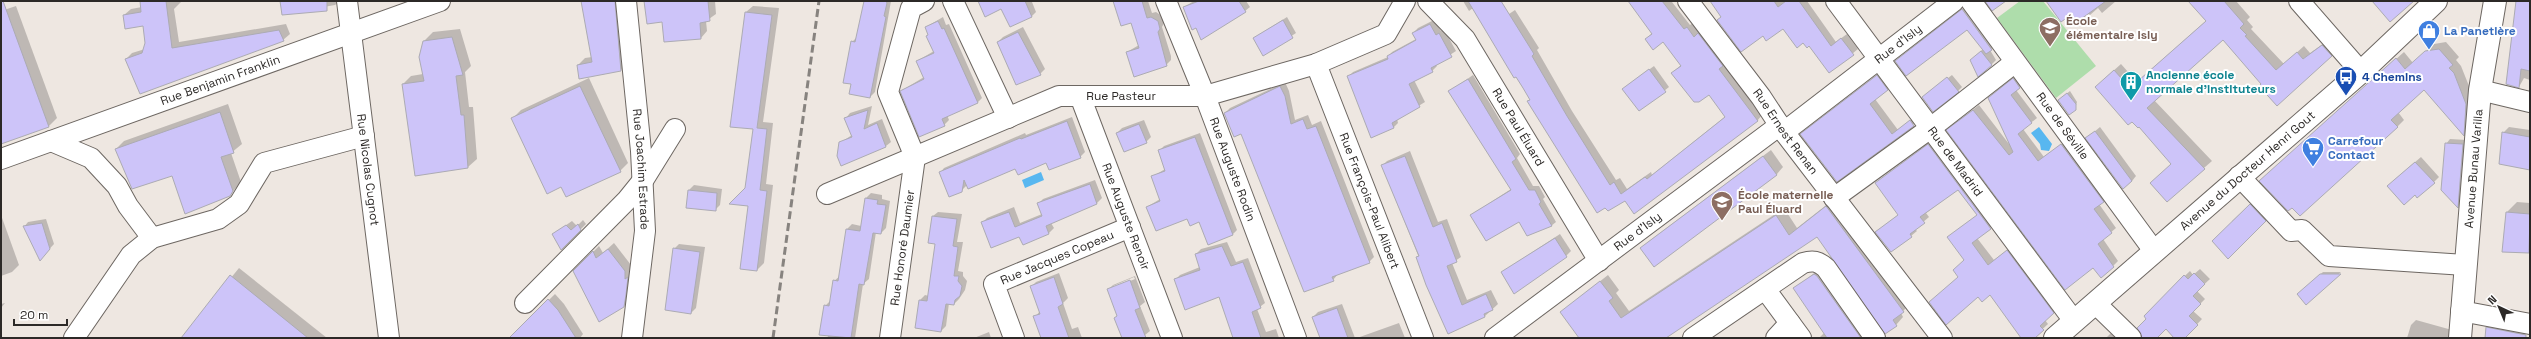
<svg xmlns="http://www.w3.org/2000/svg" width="2531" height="339" viewBox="0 0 2531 339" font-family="'Space Grotesk',sans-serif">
<rect width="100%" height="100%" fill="#eee7e1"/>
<path fill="#aeddab" d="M2020 1H2043L2096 66 2056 98 1997 18Z"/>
<g fill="#58b7f0">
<path d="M2039 127 2052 144 2049 151 2041 150 2040 144 2031 133Z"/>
<path d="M1041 172 1044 180 1025 188 1022 180Z"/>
</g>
<g fill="#0003" fill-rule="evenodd">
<path d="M141 1H182L174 9 179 42 286 24 290 34 283 40 126 59 132 53 145 49 146 43 144 25 124 15 131 9 142 7Z"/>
<path d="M281 1H340L335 5 283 14Z"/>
<path d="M582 1H621L628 63 621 70 580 78 578 65 585 58 592 57Z"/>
<path d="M645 1H715L716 14 706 21 707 31 701 38 663 20Z"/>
<path d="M867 1H891L875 92 870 97 852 84V42L857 37Z"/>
<path d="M979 1H1036L1032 2 1036 12 1032 16 1010 25 1001 8Z"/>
<path d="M1114 1H1148L1152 13 1156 12 1162 16 1164 23 1162 27 1171 56V60L1166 65 1127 52 1139 45 1132 21Z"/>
<path d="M1194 1H1246L1250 7 1245 11 1197 27 1184 7Z"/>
<path d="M1463 1H1500L1509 14 1515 10 1539 48 1537 50 1572 111 1616 180 1620 178 1627 189 1651 172 1652 175 1726 116 1709 94 1672 73 1681 65 1663 41 1646 39 1652 33 1629 1H1674L1672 2 1690 25 1693 23 1762 115 1757 121 1608 210 1529 101 1531 99 1473 8 1469 11Z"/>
<path d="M1711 1H1807L1836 42 1847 34 1858 49 1830 72 1809 45 1783 27 1763 34Z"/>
<path d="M2047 1H2116L2102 13 2098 8 2090 15 2088 13 2068 16Z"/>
<path d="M2192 1H2236L2250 17 2247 20 2253 27 2251 29 2284 64 2304 46 2310 53 2330 39 2338 48 2331 55 2263 84 2223 39 2154 100 2212 161 2167 200 2151 183 2172 164 2103 80 2121 64 2137 82 2207 20Z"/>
<path d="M2517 1H2530V80L2524 78 2519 87Z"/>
<path d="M1967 5 1996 44 1990 50 1996 60 1991 65 1971 60 1983 49 1967 29 1901 57Z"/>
<path d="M16 6 57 118 49 126 1 143V11Z"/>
<path d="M753 6 779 8 763 122 773 123 766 184 773 185 764 263 757 270 746 188 754 128 746 12Z"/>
<path d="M943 17 946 25 949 24 982 98 977 103 947 115 949 120 944 125 901 91 924 77 917 61 934 51 926 27Z"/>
<path d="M1287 17 1296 33 1264 54 1254 38Z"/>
<path d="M1434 20 1441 31 1444 29 1456 51 1436 64 1437 66 1432 71 1414 80 1425 102 1397 119 1398 123 1394 127 1371 136 1348 77 1353 72 1388 57 1392 52 1416 39 1413 33 1418 28Z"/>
<path d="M1023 27 1045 69 1040 74 998 42 1003 37Z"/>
<path d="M460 29 471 66 465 72 469 107H473L477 159 468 167 403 84 411 76 423 74 424 41 433 32Z"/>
<path d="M2446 42 2459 57 2456 60 2461 66 2473 96 2471 128 2464 135 2425 88 2398 112 2404 120 2397 127 2268 174 2404 52 2413 63 2434 44Z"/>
<path d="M1654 66 1669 87 1640 110 1628 85Z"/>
<path d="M1882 71 1893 84 1875 99 1898 130 1916 116 1919 120 1837 180 1807 129Z"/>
<path d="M2019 74 2025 82 2016 90 2037 118 2023 129 2044 157 2067 140 2109 196 2099 204 2116 228 2103 239 2118 261 2113 266 1953 125 1979 105 2009 144 1994 93Z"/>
<path d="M1473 75 1520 154 1517 158 1533 186H1539L1545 197 1543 199 1556 222 1551 226 1471 215 1511 189 1450 91Z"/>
<path d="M1952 75 1962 87 1958 91 1927 94Z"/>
<path d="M589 78 628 163 620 171 561 186 513 118 521 110Z"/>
<path d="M1285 82 1289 91 1295 120 1308 115 1312 125 1321 121 1374 257 1369 262 1338 274 1333 280 1242 132 1225 113 1230 108Z"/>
<path d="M2070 91 2077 102 2075 109 2061 98Z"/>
<path d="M228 104 242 144 231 153 241 182 230 195 172 174 116 149 124 141Z"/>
<path d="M872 106 868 125 882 119 891 142 886 146 840 143 852 135 846 118 850 113Z"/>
<path d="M1072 117 1085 152 1080 157 1016 167 967 185 961 191 940 173 944 168 1025 133 1026 135Z"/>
<path d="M1144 120 1151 137 1146 142 1117 133 1122 128Z"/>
<path d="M2100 127 2136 176 2132 181 2087 138Z"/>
<path d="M2509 127 2530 130V169L2503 133Z"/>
<path d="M1200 133 1237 230 1232 235 1200 220 1147 207 1160 199 1152 177 1165 169 1159 151 1164 146Z"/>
<path d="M2450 139 2467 140 2462 202 2458 206 2446 144Z"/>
<path d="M1934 140 1996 223 1977 238 1994 260 2013 246 2058 307 2045 320 2048 324 2033 338H2023L1990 294 1959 276 1965 260 1948 237 1978 215 1958 189 1926 213 1929 217 1915 229 1917 231 1911 236 1891 251 1876 232 1899 214 1876 183Z"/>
<path d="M1771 150 1783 167 1777 174 1654 265 1641 248 1648 242Z"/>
<path d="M1410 151 1438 222 1447 219 1461 257 1452 263 1467 300 1491 290 1498 304 1484 317 1449 332 1382 166 1387 161Z"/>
<path d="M2421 157 2439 177 2434 182 2393 181Z"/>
<path d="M1095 180 1102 198 1097 203 1051 223 1054 228 1049 233 1020 236 982 223 987 218 1014 207 1020 223 1042 214 1038 204 1043 199Z"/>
<path d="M694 185 722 189 720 205 715 210 689 190Z"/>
<path d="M871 193 882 195V199L890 201 886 228 881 233 876 232 869 279 863 284 855 338H828L825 306 831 300 834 281 840 276 847 229 852 224 861 226 866 198Z"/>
<path d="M1834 199 1911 303 1901 313 1903 317 1896 325 1817 236 1664 338H1580L1561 312 1608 275 1619 290 1616 293 1629 311 1784 208 1797 228Z"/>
<path d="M2255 200 2270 215 2228 257 2232 221Z"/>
<path d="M2517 202 2530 203 2528 252 2507 212Z"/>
<path d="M938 212 962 214 957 242H963L958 271 963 272V276L967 281 965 290 959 299 954 304 949 303 946 326 941 331 916 327 920 300 925 295 929 296 936 243 933 216Z"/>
<path d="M1 215 19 265 12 272 1 276Z"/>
<path d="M46 219 54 244 44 255 24 227 28 222Z"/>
<path d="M583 220 586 224 561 249 553 234 572 221 577 226Z"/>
<path d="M1560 234 1571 251 1566 256 1502 272Z"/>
<path d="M1227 242 1236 262 1248 258 1265 303 1257 309 1266 332 1276 329 1279 338H1235L1219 296 1175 280 1180 275 1200 267 1196 254 1201 249Z"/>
<path d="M614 243 631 265 630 299 624 306 574 271 599 246 603 253Z"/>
<path d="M679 244 705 247 696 308 691 313 674 249Z"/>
<path d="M1822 267 1873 338H1819L1825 332 1795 288Z"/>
<path d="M239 268 327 338H182Z"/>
<path d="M2200 269 2210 279 2197 291 2205 299 2193 311 2202 319 2184 338H2176L2166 328 2156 338H2148L2172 288 2190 271 2193 275Z"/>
<path d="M2323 272H2341L2306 303 2298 294Z"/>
<path d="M1059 273 1068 298 1063 303 1072 329 1078 327 1082 338H1042L1035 317 1040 311 1031 287 1036 282Z"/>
<path d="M1135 276 1145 302 1140 306 1150 331 1145 335 1146 338H1123L1118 315 1108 290 1113 285ZM1134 277 1135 279 1113 288V286Z"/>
<path d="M555 294 564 304 583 334 580 338H510Z"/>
<path d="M5 303 1 308V304Z"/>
<path d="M1342 304 1355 338H1322L1313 317 1318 312Z"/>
<path d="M2416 320 2452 330 2454 338H2407L2411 325Z"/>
<path d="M2493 321 2526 328 2524 338H2486L2487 328Z"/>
<path d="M1399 323 1405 338H1357Z"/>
<path d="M2113 331 2121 338H2106Z"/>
<path d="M989 332 991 338H974Z"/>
</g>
<g fill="#cdc4f9" stroke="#acabb3">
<path d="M1 1H3L49 127 1 144Z"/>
<path d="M140 1H166L172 48 279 30 284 41 140 94 125 59 142 53 145 43 143 26 125 29 123 15 141 12Z"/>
<path d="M280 1H327V11L282 15Z"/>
<path d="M581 1H615L621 71 579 79 577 65 592 62Z"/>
<path d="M644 1H708L710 21 700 23 701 39 664 42 662 22 647 24Z"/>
<path d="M864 1H886L887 3 884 16 886 17 870 98 849 94 851 84 843 83 851 41 855 42Z"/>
<path d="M978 1H1025L1032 17 1010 27 1001 9 985 17Z"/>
<path d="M1113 1H1142L1147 18 1151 17 1158 21 1160 29 1158 32 1167 66 1134 77 1126 52 1139 48 1131 23 1121 26Z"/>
<path d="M1199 1H1239L1246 12 1201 40 1196 28 1192 30 1183 7Z"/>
<path d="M1468 1H1501L1534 54 1532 56 1567 116 1610 185 1614 182 1621 194 1645 177 1647 179 1725 117 1709 95 1699 102H1694L1671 73 1681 66 1663 42 1653 50 1645 39 1652 34 1628 1H1662L1684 29 1687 27 1694 37 1698 33 1723 66 1719 69 1758 121 1634 214 1625 201 1608 211 1605 208 1597 213 1527 101 1530 100 1523 88 1516 77 1514 78Z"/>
<path d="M1710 1H1774L1778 7 1786 1H1799L1831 46 1841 38 1854 55 1829 73 1809 46 1807 48 1803 43 1797 48 1783 29 1766 41 1763 36 1741 52 1717 20 1721 17Z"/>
<path d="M1985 1H2006L1992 11Z"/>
<path d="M2046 1H2106L2074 24 2068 17 2061 22Z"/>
<path d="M2188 1H2224L2244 24 2240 28 2247 35 2245 36 2276 70 2297 52 2303 59 2322 45 2332 56 2277 106 2259 86 2261 84 2223 40 2147 108 2205 169 2167 202 2150 183 2171 164 2139 127 2138 128 2132 122 2128 125 2095 87 2114 70 2130 88 2206 21Z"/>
<path d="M2372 1H2414L2390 22Z"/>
<path d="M2516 1H2530V71L2521 69 2519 88 2506 84Z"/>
<path d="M1962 9 1992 50 1986 54 1967 30 1906 76 1895 61Z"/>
<path d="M745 12 772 15 757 128 767 129 760 190 767 191 757 271 740 269 748 206 729 204 745 188 753 129 730 127Z"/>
<path d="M1283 20 1293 38 1263 56 1253 38Z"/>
<path d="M938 21 942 29 944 28 978 103 942 119 945 126 919 137 900 91 924 79 916 61 934 53 926 36 928 35 925 27Z"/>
<path d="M1430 24 1436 35 1439 33 1452 57 1431 68 1433 72 1409 84 1420 107 1392 123 1394 128 1371 138 1347 76 1388 59 1387 56 1416 40 1412 33Z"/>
<path d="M1018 32 1041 75 1016 85 997 42Z"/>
<path d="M452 37 463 75 456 76 461 115H464L468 168 415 176 402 84 424 81 419 57 423 41Z"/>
<path d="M2439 49 2453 65 2449 68 2454 73 2466 104 2464 136 2424 90 2391 120 2398 127 2300 216 2292 208 2288 211 2259 181 2396 58 2405 69 2425 51Z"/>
<path d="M1981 51 1992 65 1978 77 1970 60Z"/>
<path d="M1649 69 1666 92 1639 111 1622 89Z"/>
<path d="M1877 75 1888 90 1870 104 1892 134 1910 120 1914 126 1837 182 1800 134Z"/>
<path d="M1947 77 1959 92 1933 112 1922 97Z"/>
<path d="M2013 78 2020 88 2011 95 2032 123 2018 134 2038 161 2061 144 2104 202 2094 209 2112 233 2098 244 2114 267 2101 278 2093 268 2065 290 1946 130 1973 110 2009 155 2013 152 1988 98Z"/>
<path d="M1468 79 1516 159 1512 162 1529 190H1535L1541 202 1539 204 1552 226 1527 236 1519 222 1486 241 1470 215 1511 190 1448 91Z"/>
<path d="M580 86 621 172 566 197 561 187 547 194 511 118Z"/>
<path d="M1280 86 1285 96 1291 124 1303 119 1307 129 1316 126 1370 263 1332 277 1334 281 1304 292 1241 134 1234 137 1224 113Z"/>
<path d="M2067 93 2076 104V110L2069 115 2058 100Z"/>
<path d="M868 110 864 129 877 123 886 147 841 166 837 156 839 142 852 137 844 118Z"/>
<path d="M220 112 234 153 221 157 233 191 230 196 185 214 172 176 132 189 115 149Z"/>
<path d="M1067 121 1081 158 1049 170 1046 163 1018 175 1015 169 968 189 964 180 962 192 949 197 939 172 1020 138 1021 139Z"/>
<path d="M1139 124 1147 143 1124 152 1116 133Z"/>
<path d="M2095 131 2132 181 2123 189 2085 138Z"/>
<path d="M2502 132 2530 137V170L2499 164Z"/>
<path d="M1195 137 1233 235 1208 245 1199 222 1190 226 1187 219 1156 231 1146 207 1160 201 1151 176 1165 171 1158 150Z"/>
<path d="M2445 143 2463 144 2458 208 2441 190Z"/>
<path d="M1928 144 1991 229 1972 243 1988 265 2007 250 2054 313 2040 326 2044 330 2035 338H2021L1990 295 1982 302 1978 297 1946 325 1929 302 1958 277 1953 270 1964 260 1947 237 1977 215 1958 190 1920 217 1925 223 1910 234 1912 237 1891 252 1875 232 1898 215 1875 183Z"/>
<path d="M1405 156 1433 227 1442 223 1457 262 1447 266 1462 305 1486 294 1493 310 1484 314 1485 317 1448 334 1426 285 1416 257 1419 256 1381 165Z"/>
<path d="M1763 156 1777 175 1654 267 1640 248Z"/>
<path d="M2415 162 2435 183 2417 198 2415 195 2404 205 2387 186Z"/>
<path d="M1090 184 1097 204 1046 226 1049 234 1023 245 1019 237 991 248 981 222 1009 212 1015 227 1042 216 1037 203Z"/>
<path d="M688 190 717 193 716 211 686 208Z"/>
<path d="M865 198 878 200 877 204 886 205 881 234 873 233 864 285 859 284 851 338 819 335 824 305 829 306 833 280 838 281 846 229 860 231Z"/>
<path d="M2250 204 2266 221 2228 259 2212 241Z"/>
<path d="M1826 206 1904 312 1893 320 1897 326 1885 334 1817 237 1666 338H1579L1560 312 1600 281 1613 298 1609 301 1621 318 1776 215 1789 235Z"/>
<path d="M2506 212 2530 214 2529 253 2502 252Z"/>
<path d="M932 216 957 219 953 246 958 247 954 276H959L958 281 962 286 960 296 955 300 954 305 946 304 941 332 915 328 919 300 927 301 935 244 928 243Z"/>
<path d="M42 223 50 249 40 261 23 226Z"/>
<path d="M578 224 581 230 561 250 552 234 566 225 571 230Z"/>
<path d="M1555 238 1567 257 1514 294 1501 272Z"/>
<path d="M1222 246 1231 266 1243 262 1261 308 1252 312 1261 338H1233L1219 297 1185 310 1174 279 1200 270 1195 254Z"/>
<path d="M673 248 700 252 691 314 665 310Z"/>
<path d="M608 249 625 271V279L628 277 626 295 624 307 599 322 573 271 593 251 596 258Z"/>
<path d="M2194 273 2205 284 2193 296 2201 304 2189 316 2198 325 2185 338H2174L2166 329 2157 338H2142L2137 328 2146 319 2144 316 2184 275 2188 279Z"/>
<path d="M1814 274 1817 276 1861 338H1827L1793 288Z"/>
<path d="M2320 274H2341L2306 305 2297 294Z"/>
<path d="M230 275 308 338H181Z"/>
<path d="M1054 277 1063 304 1058 307 1069 338H1041L1033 316 1040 314 1030 286Z"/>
<path d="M1130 280 1140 308 1135 310 1146 338H1122L1114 318 1117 316 1107 289Z"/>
<path d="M548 299 558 310 576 338H509Z"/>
<path d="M1337 308 1348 338H1320L1312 317Z"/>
<path d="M2486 327 2526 335V338H2485Z"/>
</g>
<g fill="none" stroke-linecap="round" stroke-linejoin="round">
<g stroke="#6d6762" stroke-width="22">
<g id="minor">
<path id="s1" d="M347 1 389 338"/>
<path id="s2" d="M626 1 641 151 645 231 632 338"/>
<path d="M953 1 1008 118"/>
<path id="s3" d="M1166 1 1205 96 1296 338"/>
<path id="s4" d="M1428 1 1465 39 1599 261"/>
<path id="s5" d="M1688 1 1761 97 1784 132 1942 338"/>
<path id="s6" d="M1836 1 2074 321"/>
<path id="s7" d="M1971 1 2154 251"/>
<path d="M2299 1 2361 72"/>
<path id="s8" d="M1316 64 1423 338"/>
<path d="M2480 90 2530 102"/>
<path id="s9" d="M1080 96 1172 338"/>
<path id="s10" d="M1784 132 1954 1"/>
<path d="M51 141 91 158 117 186 128 206 152 238"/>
<path id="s11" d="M1 159 440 1"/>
<path d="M2239 176 2291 231 2302 230 2329 256 2465 265"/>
<path id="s12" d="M827 194 1059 96H1205L1316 64 1386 34 1405 1"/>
<path d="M1834 198 1932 127 2014 63"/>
<path d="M1765 289 1801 338"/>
<path d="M525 303 627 200 644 179 675 129"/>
<path d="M2095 303 2131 338"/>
<path d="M2461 311 2530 324"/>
<path d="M74 338 131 255 152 238 218 219 239 204 264 163 364 136"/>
<path id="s13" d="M890 338 915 157 888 92 911 8 924 1"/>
<path id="s14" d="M1014 338 994 284 1130 227"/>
<path id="s15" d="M1495 338 1780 125"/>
<path d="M1693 338 1803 263C1813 260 1818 261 1826 268L1875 338"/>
<path d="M1776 338 1790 323"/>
</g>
</g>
<g stroke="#6d6762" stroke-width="24">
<g id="major">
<path id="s16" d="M2055 338 2361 72 2436 1"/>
<path id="s17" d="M2460 338 2480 90 2495 1"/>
</g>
</g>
<use href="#minor" stroke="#fff" stroke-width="20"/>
<use href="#major" stroke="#fff" stroke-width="22"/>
<path stroke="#87837f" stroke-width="3" stroke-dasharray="8 4" stroke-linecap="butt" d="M773 338 819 1"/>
</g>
<defs>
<g id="school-pin" transform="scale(1.15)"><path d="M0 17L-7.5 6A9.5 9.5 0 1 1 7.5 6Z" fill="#8d6e63" stroke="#fff"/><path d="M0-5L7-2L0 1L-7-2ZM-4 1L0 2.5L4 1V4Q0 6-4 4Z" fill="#fff"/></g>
<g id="shop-pin" transform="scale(1.15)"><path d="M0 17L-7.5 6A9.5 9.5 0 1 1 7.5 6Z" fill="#3f7fe0" stroke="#fff"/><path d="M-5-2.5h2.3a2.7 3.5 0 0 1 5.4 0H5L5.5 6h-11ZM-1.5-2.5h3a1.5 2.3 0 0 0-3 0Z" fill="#fff"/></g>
<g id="bus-pin" transform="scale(1.15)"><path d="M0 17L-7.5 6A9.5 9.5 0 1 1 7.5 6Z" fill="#1a4fb4" stroke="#fff"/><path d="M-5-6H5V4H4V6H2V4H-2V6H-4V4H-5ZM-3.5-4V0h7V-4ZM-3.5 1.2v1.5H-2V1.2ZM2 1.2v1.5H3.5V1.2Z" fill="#fff"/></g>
<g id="building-pin" transform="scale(1.15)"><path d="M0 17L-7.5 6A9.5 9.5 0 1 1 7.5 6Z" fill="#0f9aa8" stroke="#fff"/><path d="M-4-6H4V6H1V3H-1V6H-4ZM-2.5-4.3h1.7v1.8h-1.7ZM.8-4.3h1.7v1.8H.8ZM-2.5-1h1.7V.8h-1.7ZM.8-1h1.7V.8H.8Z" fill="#fff"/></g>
<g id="supermarket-pin" transform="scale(1.15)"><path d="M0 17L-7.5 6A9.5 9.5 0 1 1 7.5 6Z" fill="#3f7fe0" stroke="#fff"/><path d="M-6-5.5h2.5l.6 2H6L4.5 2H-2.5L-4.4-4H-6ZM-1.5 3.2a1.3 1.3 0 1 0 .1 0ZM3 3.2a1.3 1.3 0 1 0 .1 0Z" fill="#fff"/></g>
</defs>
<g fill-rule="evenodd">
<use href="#school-pin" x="2050" y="28"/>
<use href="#shop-pin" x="2429" y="31"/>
<use href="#bus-pin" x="2346" y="77"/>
<use href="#building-pin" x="2131" y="82"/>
<use href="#supermarket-pin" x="2313" y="148"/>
<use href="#school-pin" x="1722" y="202"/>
</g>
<g text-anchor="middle" stroke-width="4" stroke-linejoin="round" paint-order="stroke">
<g font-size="12" font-weight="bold" fill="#785e54" stroke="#fff" text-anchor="start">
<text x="2066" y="25">École<tspan x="2066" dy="14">élémentaire Isly</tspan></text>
<text x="1738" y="199">École maternelle<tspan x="1738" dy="14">Paul Éluard</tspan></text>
</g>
<g font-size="12" font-weight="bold" fill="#366cbe" stroke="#fff" text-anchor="start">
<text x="2444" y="35">La Panetière</text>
<text x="2328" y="145">Carrefour<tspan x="2328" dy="14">Contact</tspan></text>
</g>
<g font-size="12" fill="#2c2927" stroke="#fff">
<text dy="4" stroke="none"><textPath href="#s10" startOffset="144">Rue d'Isly</textPath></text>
<text dy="4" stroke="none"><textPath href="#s11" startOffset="233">Rue Benjamin Franklin</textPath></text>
<text dy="4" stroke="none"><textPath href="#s12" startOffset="314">Rue Pasteur</textPath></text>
<text dy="4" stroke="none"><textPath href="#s4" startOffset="156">Rue Paul Éluard</textPath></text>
<text dy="4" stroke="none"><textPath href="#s7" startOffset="155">Rue de Séville</textPath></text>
<text dy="4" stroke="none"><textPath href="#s5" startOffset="163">Rue Ernest Renan</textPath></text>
<text dy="4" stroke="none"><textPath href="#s6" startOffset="200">Rue de Madrid</textPath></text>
<text dy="4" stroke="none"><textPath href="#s1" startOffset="170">Rue Nicolas Cugnot</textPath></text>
<text dy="4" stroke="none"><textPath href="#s3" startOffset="181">Rue Auguste Rodin</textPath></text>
<text dy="4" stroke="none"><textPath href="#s17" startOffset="170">Avenue Bunau Varilla</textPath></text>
<text dy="4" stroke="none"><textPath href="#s2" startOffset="169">Rue Joachim Estrade</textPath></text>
<text dy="4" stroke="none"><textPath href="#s16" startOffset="255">Avenue du Docteur Henri Gout</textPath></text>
<text dy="4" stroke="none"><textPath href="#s8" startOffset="147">Rue François-Paul Alibert</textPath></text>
<text dy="4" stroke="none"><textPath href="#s9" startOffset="129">Rue Auguste Renoir</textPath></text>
<text dy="4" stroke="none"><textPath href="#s15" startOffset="178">Rue d'Isly</textPath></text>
<text dy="4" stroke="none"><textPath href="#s13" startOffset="91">Rue Honoré Daumier</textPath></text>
<text dy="4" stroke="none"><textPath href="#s14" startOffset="126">Rue Jacques Copeau</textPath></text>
</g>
<g font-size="12" font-weight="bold" fill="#0d838f" stroke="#fff" text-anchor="start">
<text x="2146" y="79">Ancienne école<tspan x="2146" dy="14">normale d’instituteurs</tspan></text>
</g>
<g font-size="12" font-weight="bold" fill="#164399" stroke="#fff" text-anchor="start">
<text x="2362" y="81">4 Chemins</text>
</g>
</g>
<rect width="2531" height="339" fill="none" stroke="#2c2927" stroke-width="4"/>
<g transform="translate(2499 307) rotate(316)" stroke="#ffffff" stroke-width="3" paint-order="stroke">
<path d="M0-3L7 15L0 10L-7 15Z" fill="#2c2927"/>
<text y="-6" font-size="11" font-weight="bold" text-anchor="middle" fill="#2c2927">N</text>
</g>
<path d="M14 319v6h53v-6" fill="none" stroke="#2c2927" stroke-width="2"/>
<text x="20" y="319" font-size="12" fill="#2c2927" stroke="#ffffff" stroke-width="3" paint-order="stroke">20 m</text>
</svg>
